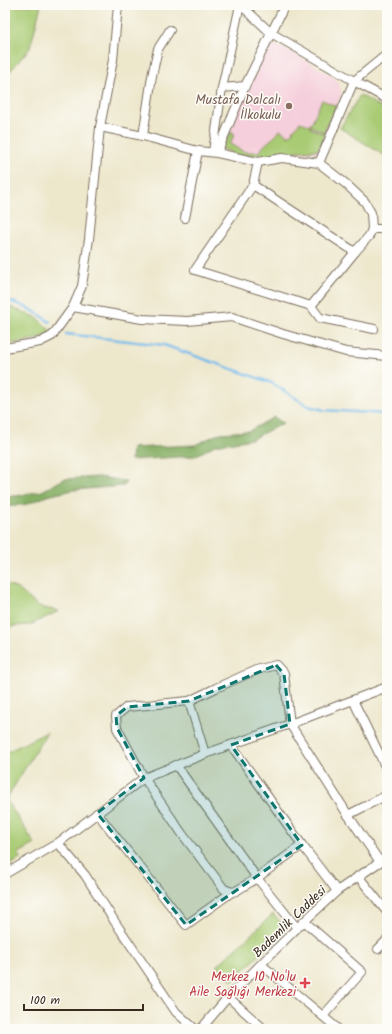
<svg xmlns="http://www.w3.org/2000/svg" width="392" height="1034" viewBox="0 0 392 1034" font-family="Kalam,sans-serif">
<rect width="100%" height="100%" fill="#fdfcf7"/>
<filter id="ink" filterUnits="userSpaceOnUse"><feTurbulence type="fractalNoise" baseFrequency=".025" numOctaves="2"/><feDisplacementMap in="SourceGraphic" scale="8" xChannelSelector="R" yChannelSelector="G"/><feConvolveMatrix kernelMatrix="1 2 1 2 8 2 1 2 1" color-interpolation-filters="sRGB"/></filter>
<filter id="wash" filterUnits="userSpaceOnUse"><feTurbulence type="fractalNoise" baseFrequency=".012" numOctaves="4" result="noise"/><feDisplacementMap in="SourceGraphic" scale="16" xChannelSelector="R" yChannelSelector="G"/><feGaussianBlur stdDeviation="0.9" result="paint"/><feColorMatrix in="noise" values="0 0 0 0 0 0 0 0 0 0 0 0 0 0 0 0 0 1.4 0 .05"/><feComposite in="paint" operator="in"/></filter>
<g filter="url(#wash)">
<rect width="100%" height="100%" fill="#ede7cc"/>
<path fill="#f5cfdb" d="M269 44 283 48 295 54 332 76 337 81 342 92 333 118 320 152 290 154 267 159 263 157H246L224 151 221 149Z"/>
<g fill="#a9cb73" stroke="#727a48">
<path d="M5 5H41L30 48 5 77Z"/>
<path d="M360 95 387 111V157L340 128Z"/>
<path d="M322 100 336 106 324 132 310 126Z"/>
<path d="M300 122 309 125 310 128 325 134 318 150C303 151 280 151 267 158L263 155 239 156 221 148 230 133 233 132 234 135 230 144 244 152H260C264 142 274 140 280 130L289 136Z"/>
<path d="M5 305 36 317 51 331 41 338 5 345Z"/>
<path d="M5 584 18 589 39 607 59 611 30 625 14 626 5 630Z"/>
<path d="M47 732 7 798V801L35 844 19 853 20 859 5 868V753Z"/>
<path d="M273 914 288 929 232 981 217 966Z"/>
</g>
<g fill="#86af65" stroke="#606c42">
<path d="M274 417 283 423 252 439 215 445 195 456 131 460 132 448 195 445 220 433 249 431Z"/>
<path d="M99 477 126 481 124 486 73 490 47 496 27 504 5 507V496H16L42 491 64 479Z"/>
</g>
<g fill="none" stroke-linecap="round" stroke-linejoin="round">
<g stroke="#72baea" stroke-width="2.5">
<path d="M5 300C23 304 36 311 50 322"/>
<path d="M66 334 164 345 272 383 308 406 324 410 387 414"/>
</g>
</g>
</g>
<g filter="url(#ink)">
<g fill="none" stroke-linecap="round" stroke-linejoin="round">
<g stroke="#796c5b" stroke-width="10">
<g id="minor">
<path d="M241 5 271 33 354 81 387 54"/>
<path d="M222 88 245 86"/>
<path d="M100 127 143 136 198 151 217 153 258 162 282 158 319 163 354 81 387 99"/>
<path d="M143 136 152 76 158 49 170 30"/>
<path d="M213 152 222 88 240 5"/>
<path d="M217 153 245 86 285 5"/>
<path d="M258 162 253 185 195 270 311 306 355 252"/>
<path d="M253 185 355 252 369 236 372 229 371 213 365 202 346 184 319 163"/>
<path d="M185 218 198 151"/>
<path d="M372 229H387"/>
<path d="M311 306 320 318 374 329"/>
<path d="M73 307 142 319 187 321 232 317 283 334 346 352 387 356"/>
<path d="M5 348 40 342 52 336 73 307 82 286 89 239 100 127 113 60 118 5"/>
<path d="M353 700 387 770"/>
<path d="M189 701 205 754"/>
<path d="M231 745 302 845 337 891"/>
<path d="M176 765 257 878 297 928"/>
<path d="M97 813 186 925 232 892"/>
<path d="M348 815 387 795"/>
<path d="M58 843 85 875 115 922 176 1012 195 1029"/>
<path d="M302 845 257 878 236 891 232 892 224 889 183 835 144 778 117 728 116 716 127 707 189 701 216 688 256 670 276 665 284 674 290 724 348 815 380 862"/>
<path d="M5 874 58 843 144 778 205 754 290 724 387 687"/>
<path d="M358 876 387 912"/>
<path d="M304 921 362 972 323 1016"/>
<path d="M378 949 387 940"/>
<path d="M262 965 338 1029"/>
<path d="M228 997 264 1029"/>
<path d="M201 1029 228 997 297 928 337 891 387 857"/>
</g>
</g>
<use href="#minor" stroke="#fff" stroke-width="8"/>
</g>
</g>
<path fill="#0f766e" fill-opacity="0.2" stroke="#0f766e" stroke-width="3" stroke-dasharray="8 5" stroke-linejoin="round" d="M276 665 284 674 290 724 231 745 302 845 186 925 97 813 144 778 117 728 116 716 127 707 189 701Z"/>
<circle fill="#8d6e63" stroke="#fdfcf7" stroke-width="1.5" cx="289" cy="106" r="4"/>
<path fill="#e0444e" stroke="#fdfcf7" stroke-width="1.5" d="M303 977h4v4h4v4h-4v4h-4v-4h-4v-4h4z"/>
<g text-anchor="middle" stroke-width="3" stroke-linejoin="round" paint-order="stroke">
<g font-size="13" fill="#785e54" stroke="#fdfcf7" text-anchor="end">
<text x="281" y="104">Mustafa Dalcalı<tspan x="281" dy="15">İlkokulu</tspan></text>
</g>
<g font-size="13" fill="#3b2a1e" stroke="#fdfcf7">
<text transform="translate(289 921) rotate(-44)" y="5">Bademlik Caddesi</text>
</g>
<g font-size="13" fill="#be3a42" stroke="#fdfcf7" text-anchor="end">
<text x="296" y="981">Merkez 10 No'lu<tspan x="296" dy="15">Aile Sağlığı Merkezi</tspan></text>
</g>
</g>
<rect width="392" height="1034" fill="none" stroke="#fdfcf7" stroke-width="20"/>
<path d="M24 1004v6h119v-6" fill="none" stroke="#3b2a1e" stroke-width="2"/>
<text x="30" y="1004" font-size="12" fill="#3b2a1e" stroke="#fdfcf7" stroke-width="3" paint-order="stroke">100 m</text>
</svg>
